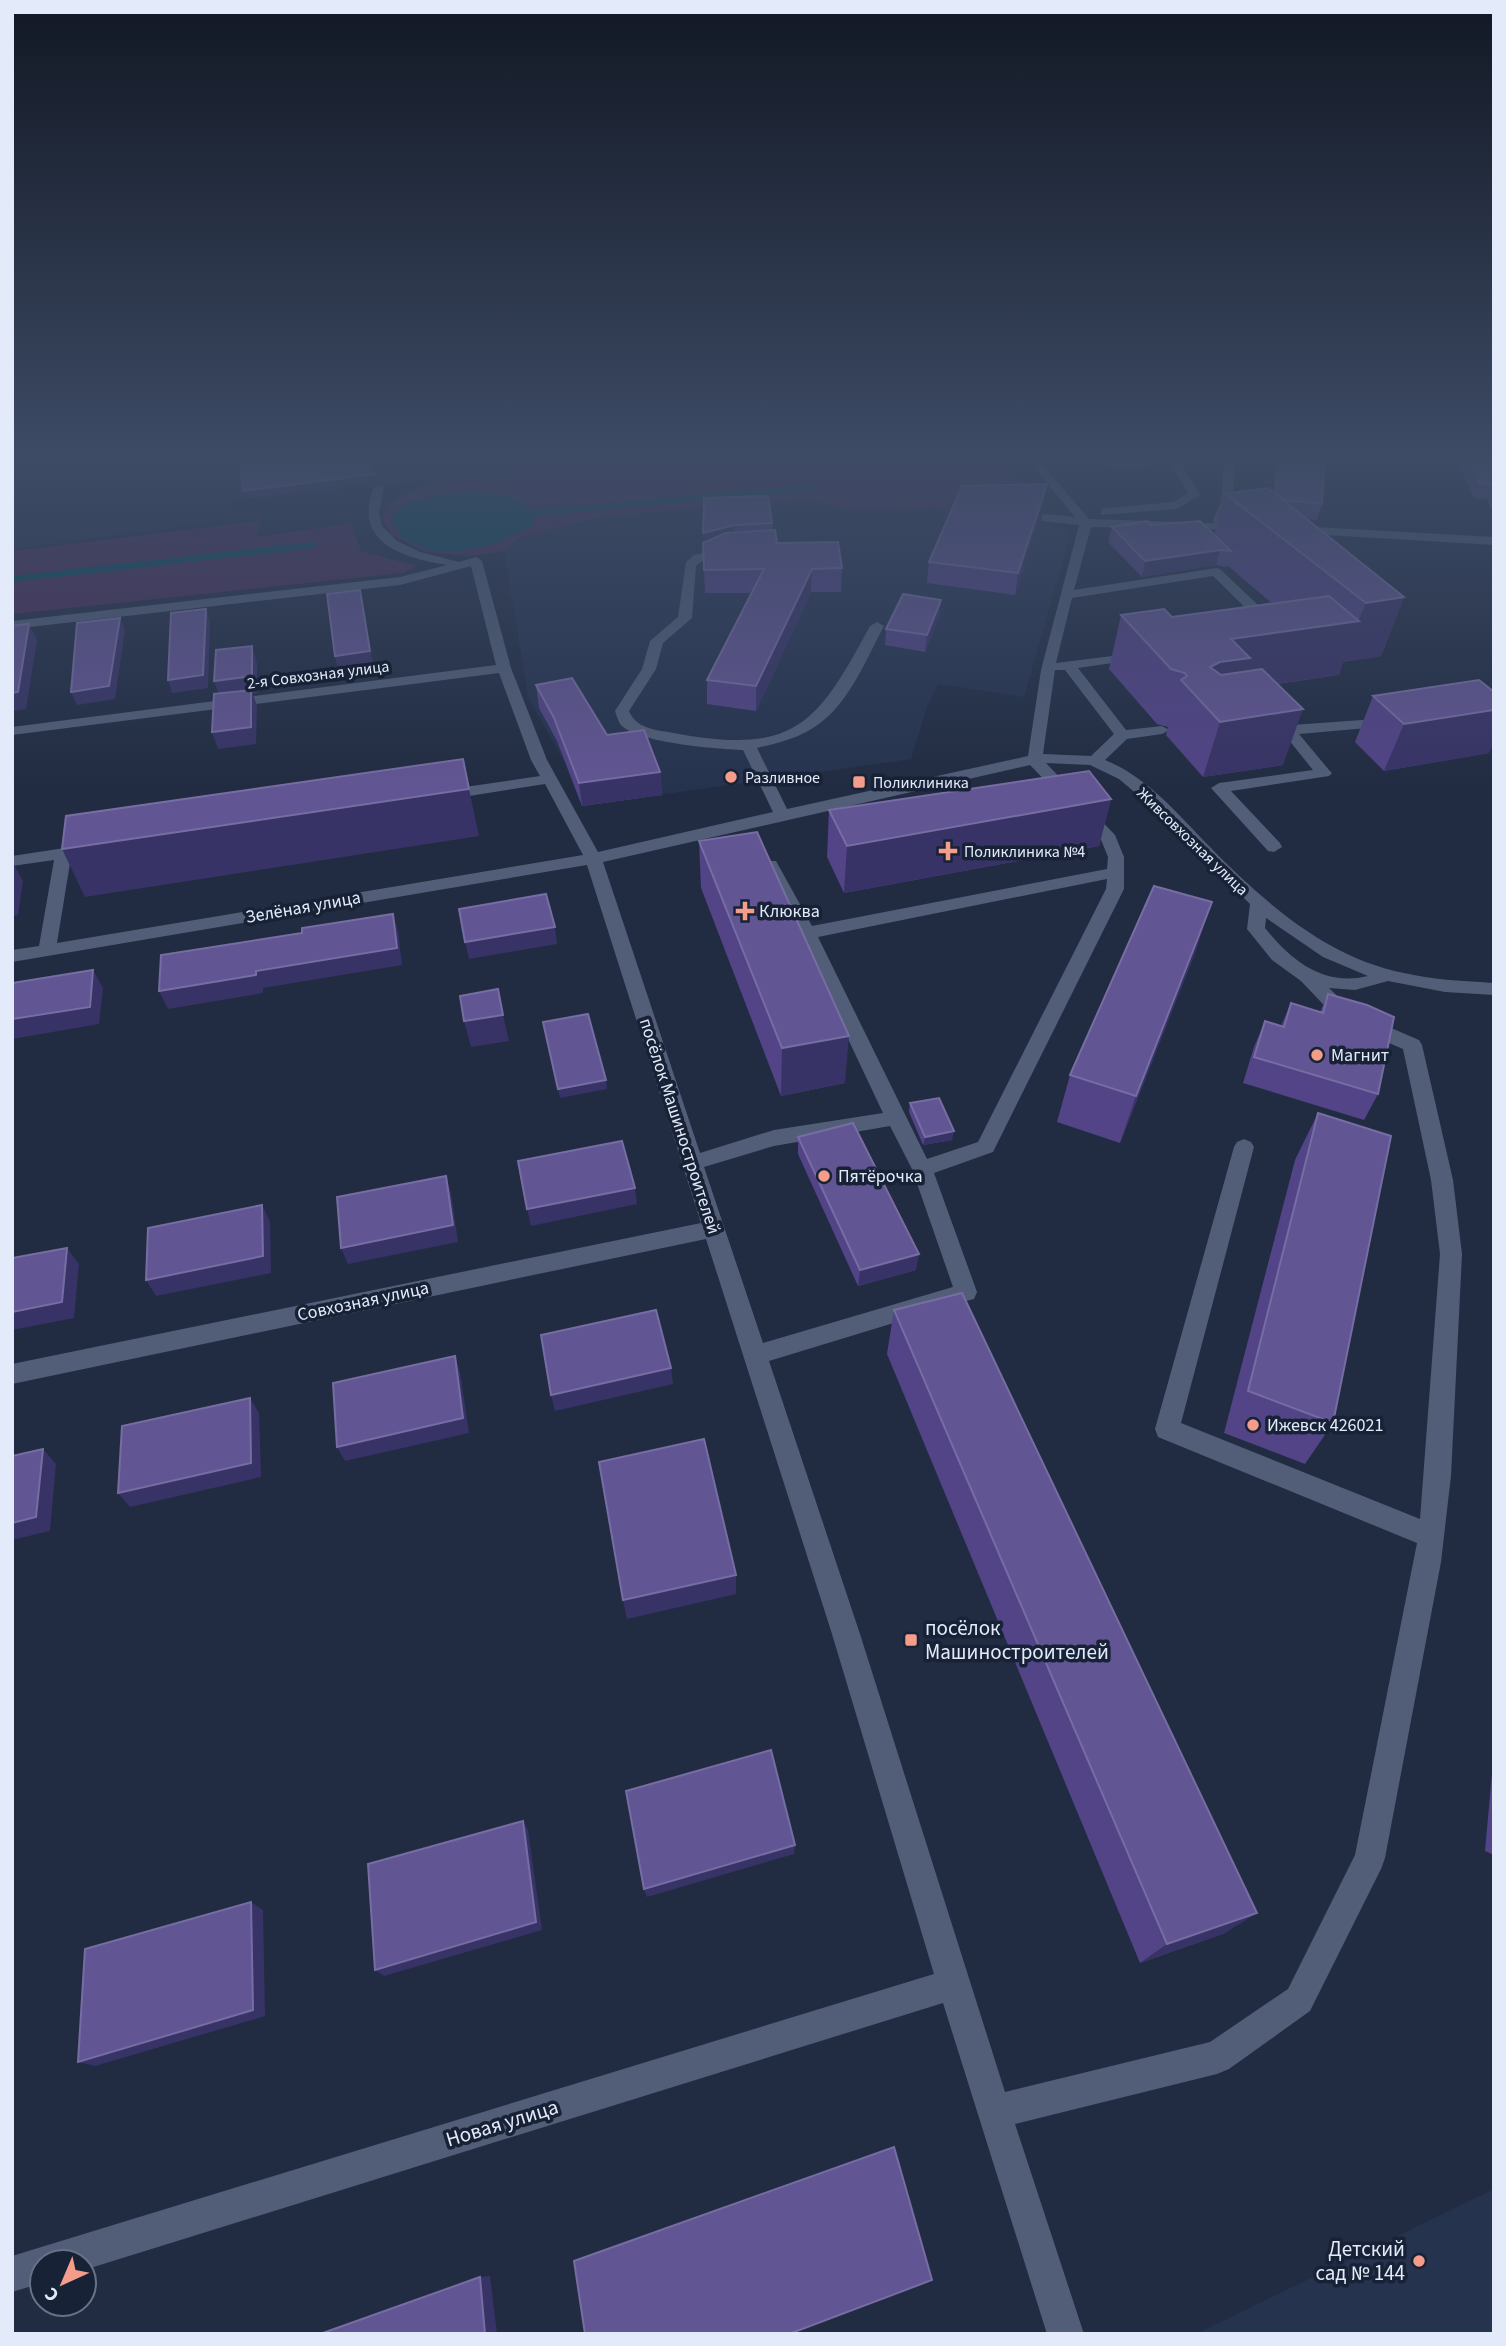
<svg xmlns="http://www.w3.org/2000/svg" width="1506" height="2346" viewBox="0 0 1506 2346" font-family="'Source Sans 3',sans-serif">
<rect width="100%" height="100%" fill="#212c42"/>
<g fill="#26334f">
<path d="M12 460H643L353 487 234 501 232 520 12 549Z"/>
<path d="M810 500 859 511 1042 504 1049 524 1071 532 1024 697 938 684 927 707 911 759 582 806 566 765 528 697 504 551 520 537 604 516Z"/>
<path d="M1494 2189V2334H1196Z"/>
</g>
<g fill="#4a2c56">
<path d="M643 460H1000L1042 504 859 511 810 500 604 516 520 537 504 551 470 556 425 552 391 534 382 517C384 513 387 507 391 504 430 468 587 465 643 460Z"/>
<path d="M261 521 256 537 351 524 361 551 417 566 403 573 12 614V551Z"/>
</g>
<path fill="#004d5b" d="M462 492C490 492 516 491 535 513L531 527 492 545 460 551H433L403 539 391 519 401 505 432 496Z"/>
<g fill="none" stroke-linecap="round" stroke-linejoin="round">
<g stroke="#004d5b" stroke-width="6">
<path d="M535 513 815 487"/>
<path d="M12 579 313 545"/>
</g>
<g fill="#525e77" fill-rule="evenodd">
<path d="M1028 460H1039L1089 519 1215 523 1213 520 1221 502 1224 460H1235L1233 502 1222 523 1248 524V530L1091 527 1074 590 1216 568 1220 569 1276 622V628H1266L1213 576 1072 598 1056 663 1145 652 1147 655 1140 659 1078 668 1126 730 1162 726 1169 730 1162 734 1127 739 1105 760C1147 777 1176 812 1207 844 1262 900 1324 957 1404 973 1434 980 1464 981 1494 983V995L1445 992 1388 981 1355 990 1329 988 1354 1012 1419 1040 1422 1045 1453 1180 1462 1254 1451 1476 1441 1562 1385 1858 1381 1869 1310 2011 1229 2069 1217 2074 1015 2124 1084 2334H1047L943 2003 84 2270V2262H42V2283L12 2292V2256L934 1974 832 1634 706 1239 12 1384V1364L701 1223 587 865 12 962V950L39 946 54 860 12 866V856L91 844 99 849 97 853 71 857 57 943 583 855 545 784 444 800 436 795 444 790 540 776 531 760 499 673 12 735V727L496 665 471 566 400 585 12 629V621L400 577 447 565C402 558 352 542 374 487L384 485 379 514 382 526 397 541 420 552 459 562 476 557 482 561 511 668 547 760 598 852 773 812 743 750C716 749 641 743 622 726 618 722 617 716 615 711L642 669 650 641 678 617 686 562 694 555 729 547 735 551 733 554 702 561 696 566 692 618 663 643 656 669 629 711C637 731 661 730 679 734 797 755 818 722 870 626L877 622 884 626C864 663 847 710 808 731 792 740 774 744 757 748L787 809 1028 756 1041 670 1079 525 1042 521V515L1046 514 1075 517ZM1055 670H1065L1114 734 1091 756 1043 754ZM1046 763 1090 765 1119 779 1158 812 1250 904 1247 929 1272 960 1301 981 1340 1022 1403 1049 1431 1180 1440 1254 1420 1519 1181 1423 1254 1147 1251 1142 1244 1139 1237 1142 1234 1147 1155 1429 1158 1437 1417 1543 1355 1855 1288 1989 1210 2042 1005 2092 860 1634 769 1361 966 1301 974 1299 977 1292 934 1173 993 1152 1124 889V857L1115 835ZM1030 765 1100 837 1108 857 1107 869 812 926 776 861H764L762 865 798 933 883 1113 774 1130 700 1153 603 862ZM1107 879 1106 889 978 1142 927 1159 818 937ZM1266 918 1323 957 1368 976C1323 987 1291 960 1265 928ZM890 1126 912 1169 953 1287 763 1343 704 1167 774 1146Z"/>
<path d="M1168 460H1178L1200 494 1198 496 1177 509 1101 515V509L1105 508 1174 502 1188 493Z"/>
<path d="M1297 526 1494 537V545L1293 533V527Z"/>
<path d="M1275 710 1280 711 1292 725 1390 718 1397 722 1390 726 1299 734 1329 770 1332 773 1329 776 1231 791 1280 843 1282 847 1274 852 1268 851 1211 788 1219 783 1313 770 1268 714Z"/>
</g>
</g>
<g fill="#524487">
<path d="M1103 460H1151L1150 468 1109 470Z"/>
<path d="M1276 460H1324L1322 504 1317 520 1307 519 1404 597 1381 656 1343 662 1339 675 1277 684 1283 765 1203 777 1166 735 1168 727 1157 724 1109 669 1121 615 1172 617 1273 604 1227 565V567L1216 565 1142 577 1108 542 1112 527 1151 525 1214 535 1225 494 1273 491Z"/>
<path d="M1456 460H1494V514L1487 499 1474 498Z"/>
<path d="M1047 484 1043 504 1015 595 927 583 929 562Z"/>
<path d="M768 496 772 523V530L777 543 842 568 841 592H811L756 711 707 704V680L752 593H705L703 543Z"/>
<path d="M941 600 939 616 925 652 885 645 886 629Z"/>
<path d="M536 685 660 772 662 795 582 806 557 741 539 708Z"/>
<path d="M1373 696 1489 753 1384 771 1355 742Z"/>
<path d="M1111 799 1099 846 844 893 827 857 829 810Z"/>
<path d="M699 841 845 1083 781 1096 701 888Z"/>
<path d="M1196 950 1120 1143 1057 1122 1070 1075Z"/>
<path d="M1328 994 1378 1094 1364 1120 1243 1083 1254 1047 1265 1021 1281 1026 1291 1003 1320 1012Z"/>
<path d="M910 1103 952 1140 923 1145 909 1112Z"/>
<path d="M1318 1113 1333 1423 1305 1464 1224 1433 1295 1160Z"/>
<path d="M798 1137 916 1270 858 1286 798 1154Z"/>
<path d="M894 1310 1225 1933 1140 1963 887 1354Z"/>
<path d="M1494 1751V1855L1485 1851Z"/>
</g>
<g fill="#383366">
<path d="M375 474 376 482 245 499 243 491Z"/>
<path d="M1047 484 1043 504 1015 595 1018 573Z"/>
<path d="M735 525V541L704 549 703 533Z"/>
<path d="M1220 550 1216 565 1142 577 1145 561Z"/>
<path d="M812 569 811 592 756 711V686Z"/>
<path d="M360 590 373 664 338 668 335 656Z"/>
<path d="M1404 597 1381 656 1343 662 1339 675 1240 689 1210 667 1231 639 1358 621 1366 603Z"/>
<path d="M941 600 939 616 925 652 927 635Z"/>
<path d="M206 609 210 621 208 688 172 693 168 680Z"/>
<path d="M120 618 125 630 115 699 77 705 71 692Z"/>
<path d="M29 624 37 640 26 709 12 711V693Z"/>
<path d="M252 646 257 663V693L253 694 257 706 256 744 218 749 212 732 220 698 214 681Z"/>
<path d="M1303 709 1283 765 1203 777 1220 722Z"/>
<path d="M1494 710V744L1489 753 1384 771 1404 724Z"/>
<path d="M660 772 662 795 582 806 579 783Z"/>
<path d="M469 789 479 836 85 897 62 849Z"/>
<path d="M1111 799 1099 846 844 893 847 846Z"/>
<path d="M12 861 23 881 18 915 12 916Z"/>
<path d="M1212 902 1196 950 1120 1143 1136 1096Z"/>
<path d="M393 914 398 931 402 965 263 988V993L168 1009 159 991 256 971Z"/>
<path d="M555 927 557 944 469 959 465 942Z"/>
<path d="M93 970 103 988 99 1024 12 1039V1019Z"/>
<path d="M503 1015 509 1041 471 1047 464 1021Z"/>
<path d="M849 1036 845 1083 781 1096 782 1048Z"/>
<path d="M606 1080 607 1089 560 1098 558 1089Z"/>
<path d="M954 1131 952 1140 923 1145 925 1137Z"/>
<path d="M446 1176 451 1193 458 1242 348 1264 341 1248Z"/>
<path d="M635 1188 637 1204 531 1226 527 1209Z"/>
<path d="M262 1205 270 1222 271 1273 156 1296 146 1280Z"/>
<path d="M67 1248 79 1264 74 1318 12 1330V1312Z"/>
<path d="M919 1254 916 1270 858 1286 860 1270Z"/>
<path d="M455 1356 460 1372 469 1433 345 1461 337 1447Z"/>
<path d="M671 1368 673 1384 555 1411 551 1395Z"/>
<path d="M250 1398 259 1413 261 1477 130 1507 118 1493Z"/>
<path d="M43 1449 56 1464 50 1531 12 1540V1523Z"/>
<path d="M736 1575V1594L627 1619 623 1600Z"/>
<path d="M523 1821 528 1830 542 1930 384 1976 375 1970Z"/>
<path d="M795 1845 794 1854 647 1897 644 1889Z"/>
<path d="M251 1902 263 1910 265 2016 95 2066 78 2062Z"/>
<path d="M1257 1913 1225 1933 1140 1963 1167 1944Z"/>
<path d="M490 2276 497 2334H485L480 2277Z"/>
</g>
<g fill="#625593" stroke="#766da3" stroke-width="2">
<path d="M239 460H363L375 474 243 491 240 462Z"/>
<path d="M1279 460H1324L1322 504 1285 500 1276 494Z"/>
<path d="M1469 460H1494V486L1493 485 1480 484Z"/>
<path d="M1047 484 1018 573 929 562 962 486Z"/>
<path d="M1268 488 1404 597 1366 603 1225 494Z"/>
<path d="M768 496 772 523 735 525 703 533 704 498Z"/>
<path d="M1147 521 1151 525 1200 521 1231 551 1220 550 1145 561 1112 527Z"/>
<path d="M775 530 777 543 838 542 842 568 812 569 756 686 707 680 764 569 704 570 703 543 726 533Z"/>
<path d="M360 590 370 651 335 656 327 594Z"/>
<path d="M903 594 941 600 927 635 886 629Z"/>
<path d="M1329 596 1359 621 1231 639 1250 658 1220 662 1210 667 1221 675 1262 669 1303 709 1220 722 1181 680 1187 676 1185 673 1171 669 1121 615 1164 609 1172 617Z"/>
<path d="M206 609 203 675 168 680 171 613Z"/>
<path d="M120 618 109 686 71 692 77 623Z"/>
<path d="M29 624 18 692 12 693V626Z"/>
<path d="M252 646V676L214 681 216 650Z"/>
<path d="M572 678 607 735 644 730 660 772 579 783 554 718 536 685Z"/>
<path d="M1479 680 1494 692V710L1404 724 1373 696Z"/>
<path d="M251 690V727L212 732 214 694Z"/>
<path d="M463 759 469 789 62 849 66 816Z"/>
<path d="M1089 771 1111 799 847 846 829 810Z"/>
<path d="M757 832 849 1036 782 1048 699 841Z"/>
<path d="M1154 886 1212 902 1136 1096 1070 1075Z"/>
<path d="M546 894 555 927 465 942 459 909Z"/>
<path d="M393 914 397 948 256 971V975L159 991 161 955 302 933V928Z"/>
<path d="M93 970 90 1007 12 1019V983Z"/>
<path d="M498 989 503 1015 464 1021 460 996Z"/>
<path d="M1328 994 1367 1005 1394 1017 1378 1094 1254 1057 1265 1021 1284 1027 1291 1003 1323 1013Z"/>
<path d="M588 1014 606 1080 558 1089 543 1022Z"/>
<path d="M939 1098 954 1131 925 1137 910 1103Z"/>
<path d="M1318 1113 1391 1136 1333 1423 1248 1391Z"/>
<path d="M853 1123 919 1254 860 1270 798 1137Z"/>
<path d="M622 1141 635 1188 527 1209 518 1161Z"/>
<path d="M446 1176 453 1225 341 1248 337 1197Z"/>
<path d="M262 1205 263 1256 146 1280 148 1228Z"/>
<path d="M67 1248 62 1302 12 1312V1258Z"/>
<path d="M962 1293 1257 1913 1167 1944 894 1310Z"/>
<path d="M656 1310 671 1368 551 1395 541 1335Z"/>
<path d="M455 1356 463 1418 337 1447 333 1383Z"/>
<path d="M250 1398 251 1463 118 1493 122 1426Z"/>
<path d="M704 1439 736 1575 623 1600 599 1462Z"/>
<path d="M43 1449 36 1517 12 1523V1456Z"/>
<path d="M771 1750 795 1845 644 1889 626 1791Z"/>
<path d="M523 1821 536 1922 375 1970 368 1864Z"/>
<path d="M251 1902 253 2010 78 2062 85 1949Z"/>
<path d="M894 2147 932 2280 789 2334H585L574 2261Z"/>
<path d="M480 2277 485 2334H320Z"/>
</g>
<linearGradient id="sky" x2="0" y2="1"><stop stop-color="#121824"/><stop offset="0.58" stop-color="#3d4b65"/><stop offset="1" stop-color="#3d4b65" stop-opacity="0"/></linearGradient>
<rect width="1506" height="788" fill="url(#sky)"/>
<g fill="#f49d8b" stroke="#182237" stroke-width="2.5">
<circle cx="731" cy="777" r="7"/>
<rect x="852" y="775" width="14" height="14" rx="3.5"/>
<path d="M944.5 840.5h7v7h7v7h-7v7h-7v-7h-7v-7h7z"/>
<path d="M741.5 900.5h7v7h7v7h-7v7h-7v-7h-7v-7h7z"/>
<circle cx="1317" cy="1055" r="7"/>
<circle cx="824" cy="1176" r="7"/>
<circle cx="1253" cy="1425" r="7"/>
<rect x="904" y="1633" width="14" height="14" rx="3.5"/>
<circle cx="1419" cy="2261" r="7"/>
</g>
<g text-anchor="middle" stroke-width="7" stroke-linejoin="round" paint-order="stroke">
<g font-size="16" fill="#e3eaf9" stroke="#182237">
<text transform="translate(318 674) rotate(-7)" y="6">2-я Совхозная улица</text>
<text transform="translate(1193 841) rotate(44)" y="6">Живсовхозная улица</text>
</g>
<g font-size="16" fill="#e3eaf9" stroke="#182237" text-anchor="start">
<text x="745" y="783">Разливное</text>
<text x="873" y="788">Поликлиника</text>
<text x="964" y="857">Поликлиника №4</text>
</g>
<g font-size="18" fill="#e3eaf9" stroke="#182237">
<text transform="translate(303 907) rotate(-10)" y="6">Зелёная улица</text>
<text transform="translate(680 1126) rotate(72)" y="6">посёлок Машиностроителей</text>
<text transform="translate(363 1301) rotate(-12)" y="6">Совхозная улица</text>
</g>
<g font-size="18" fill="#e3eaf9" stroke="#182237" text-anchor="start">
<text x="759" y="917">Клюква</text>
<text x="1331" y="1061">Магнит</text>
<text x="838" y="1182">Пятёрочка</text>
<text x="1267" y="1431">Ижевск 426021</text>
</g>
<g font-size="21" fill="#e3eaf9" stroke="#182237" text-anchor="start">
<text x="925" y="1635">посёлок<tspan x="925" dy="24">Машиностроителей</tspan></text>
<text x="1405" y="2256" text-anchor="end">Детский<tspan x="1405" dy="24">сад № 144</tspan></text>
</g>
<g font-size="21" fill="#e3eaf9" stroke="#182237">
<text transform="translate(502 2123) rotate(-17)" y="7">Новая улица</text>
</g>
</g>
<rect width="1506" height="2346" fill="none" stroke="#e3eaf9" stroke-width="28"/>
<g transform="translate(63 2283) rotate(224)"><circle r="33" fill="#182237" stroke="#697285" stroke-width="2"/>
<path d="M0-5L12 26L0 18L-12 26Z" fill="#f49d8b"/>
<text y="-10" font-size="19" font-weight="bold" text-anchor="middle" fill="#e3eaf9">С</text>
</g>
</svg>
